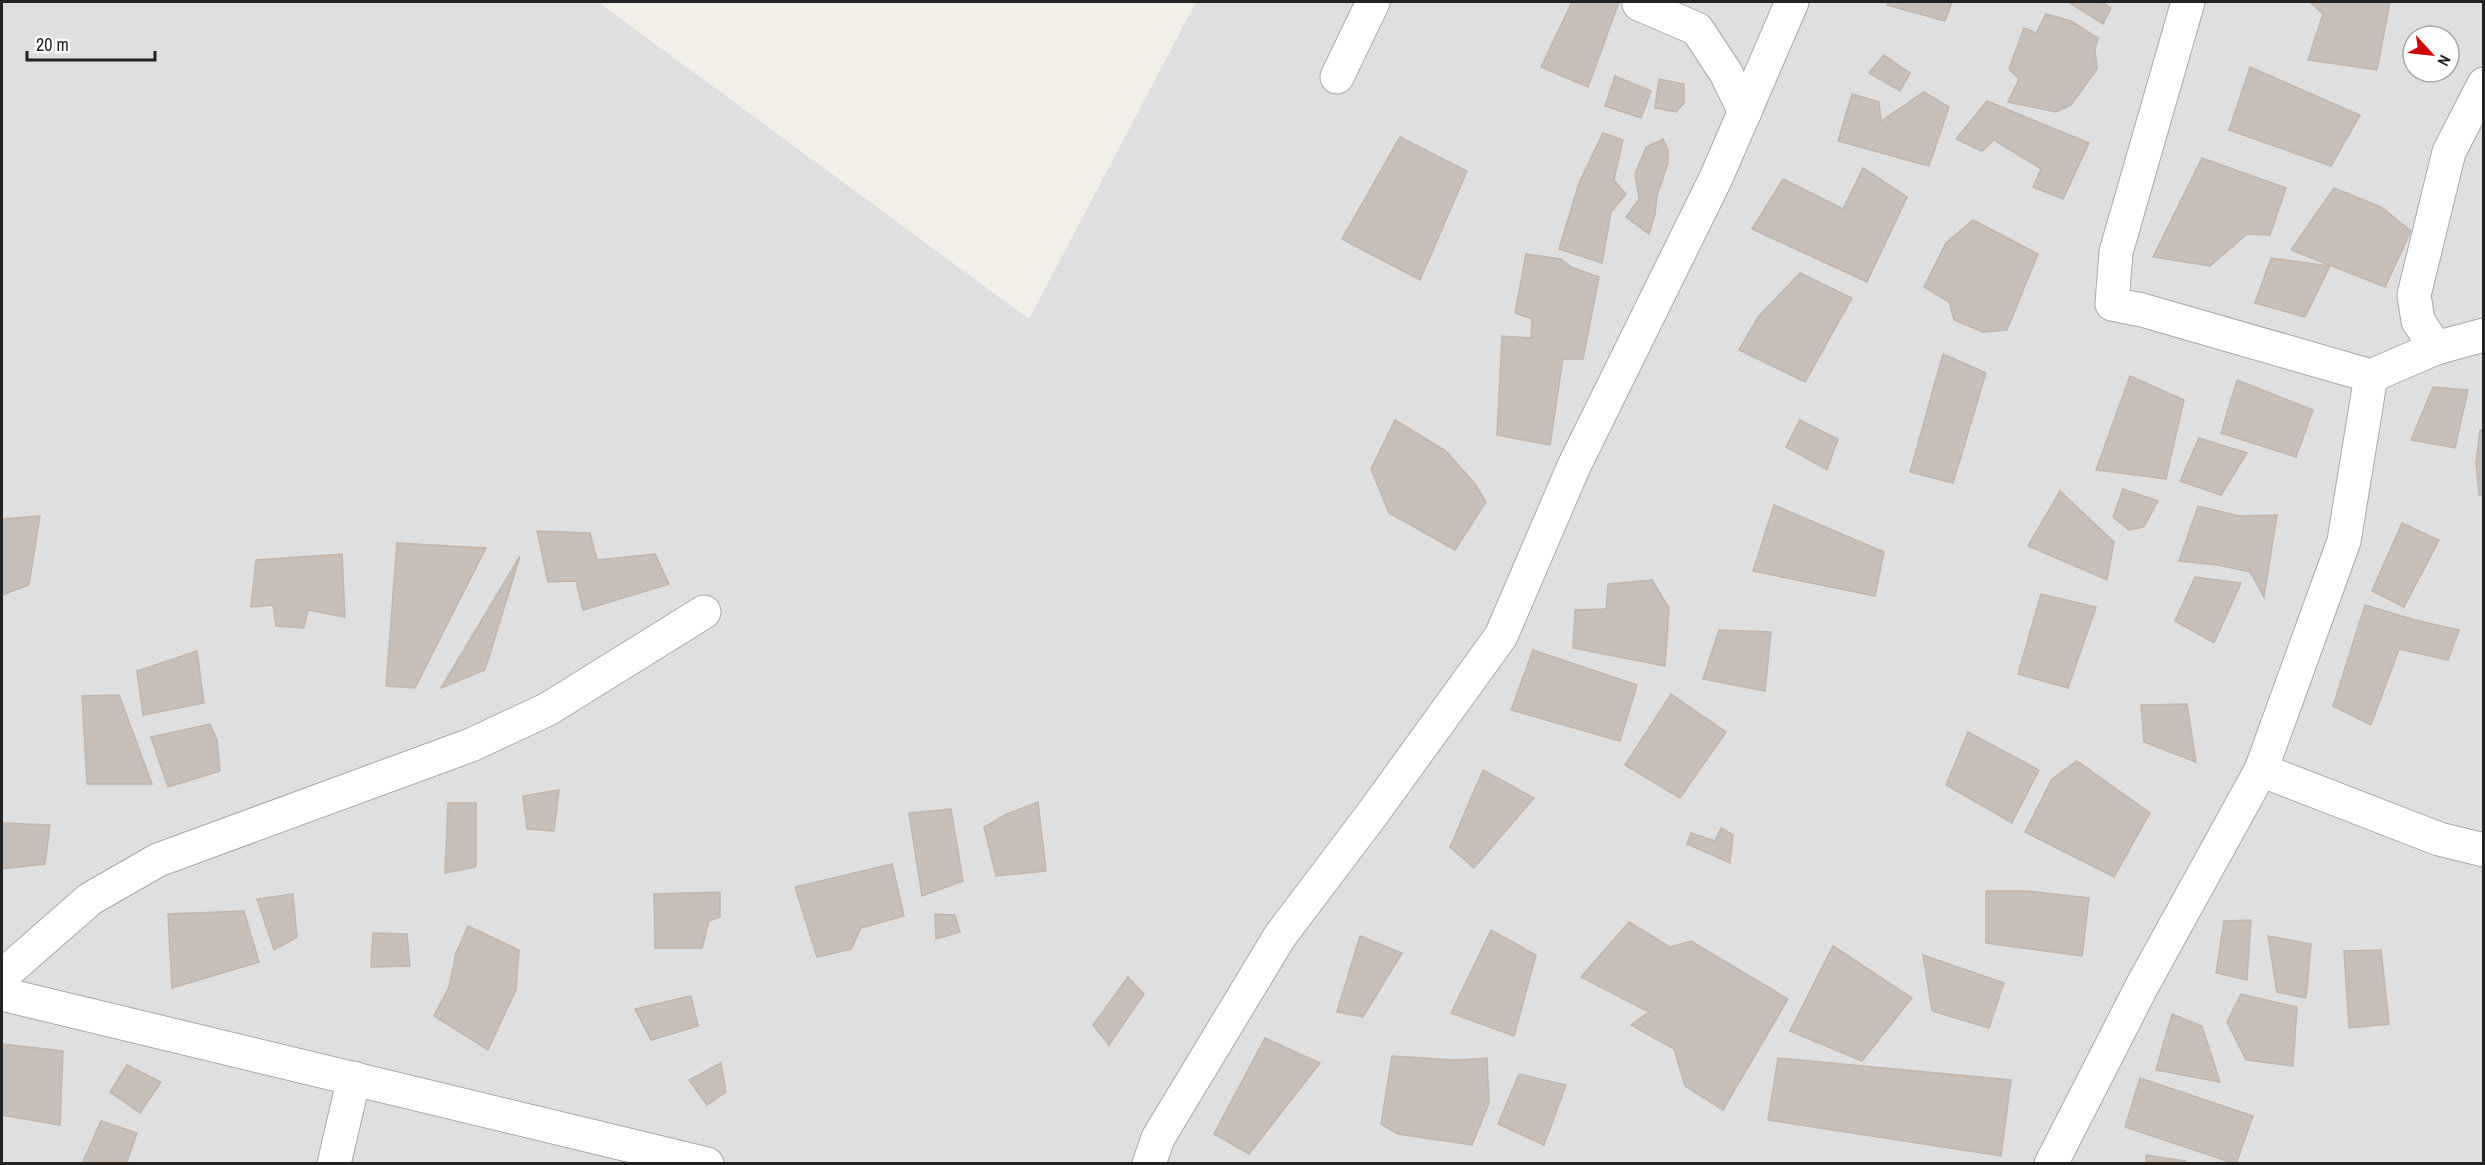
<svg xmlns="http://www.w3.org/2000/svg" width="2485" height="1165" viewBox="0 0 2485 1165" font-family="'Archivo Narrow',sans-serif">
<rect width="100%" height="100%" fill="#f2efe9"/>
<path fill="#e0dfdf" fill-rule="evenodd" d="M2 2H598L1029 319 1196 2H2483V1163L2 1164ZM2413 36H2449V72H2413Z"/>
<g fill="#c7bfb8" stroke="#c4b6ab" stroke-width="1.5">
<path d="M1572 2H1619L1588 87 1541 67Z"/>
<path d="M1888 2H1952L1945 21 1887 5Z"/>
<path d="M2068 2H2102L2111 8 2103 24Z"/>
<path d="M2310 2H2390L2377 70 2308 60 2323 14Z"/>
<path d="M2046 14 2071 21 2098 38 2095 49 2097 69 2071 105 2056 112 2008 102 2019 79 2009 69 2024 28 2036 33Z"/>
<path d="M1884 55 1910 73 1900 91 1869 73Z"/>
<path d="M2250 67 2360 115 2331 166 2229 130Z"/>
<path d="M1615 76 1651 91 1641 118 1605 106Z"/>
<path d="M1659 79 1684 84V103L1676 112 1655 108Z"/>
<path d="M1924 92 1949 107 1929 166 1838 141 1852 94 1879 102 1881 121Z"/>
<path d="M1987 101 2089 143 2063 199 2033 187 2041 169 1994 140 1982 151 1956 139Z"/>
<path d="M1603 133 1623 140 1614 180 1626 194 1611 212 1602 263 1559 249 1579 183Z"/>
<path d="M1400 137 1467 171 1420 280 1342 239Z"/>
<path d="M1663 139 1668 150V163L1657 196 1655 214 1649 234 1626 217 1639 199 1635 174 1646 147Z"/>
<path d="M2202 158 2286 188 2270 235 2247 234 2210 266 2153 257Z"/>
<path d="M1863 168 1907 197 1867 282 1752 229 1783 179 1843 209Z"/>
<path d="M2334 188 2381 207 2411 231 2385 287 2291 250Z"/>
<path d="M1973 220 2038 254 2007 330 1983 332 1954 320 1949 302 1924 287 1946 243Z"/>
<path d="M1526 254 1561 259 1571 267 1599 277 1583 359H1563L1550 445 1497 435 1502 336 1531 338 1532 319 1515 313Z"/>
<path d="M2271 258 2330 266 2305 317 2255 303Z"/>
<path d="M1800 273 1852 298 1805 382 1739 350 1758 317Z"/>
<path d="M1943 354 1986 373 1953 483 1910 472Z"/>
<path d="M2130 376 2184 400 2166 479 2096 470Z"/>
<path d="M2237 380 2313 410 2296 457 2221 433Z"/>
<path d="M2433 387 2468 390 2455 448 2411 440Z"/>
<path d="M1395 420 1446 451 1475 484 1486 502 1455 550 1389 513 1371 469Z"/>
<path d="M1800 420 1838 439 1827 470 1786 447Z"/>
<path d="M2480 430 2484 431V494L2479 495 2476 463Z"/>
<path d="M2199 438 2247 453 2221 495 2180 481Z"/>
<path d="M2123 489 2158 501 2144 527 2129 530 2113 517Z"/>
<path d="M2060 491 2114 542 2107 580 2028 546Z"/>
<path d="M1774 505 1884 552 1875 596 1753 571Z"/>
<path d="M2198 506 2239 516 2277 515 2264 597 2250 572 2218 565 2179 561Z"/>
<path d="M40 516 29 585 2 595V519Z"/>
<path d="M2402 523 2439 540 2404 607 2372 591Z"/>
<path d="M537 531 590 533 597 560 655 554 669 584 583 610 576 581 548 582Z"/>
<path d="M397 543 486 548 415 688 386 686Z"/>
<path d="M342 554 345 617 308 610 304 628 276 626 273 605 251 607 256 560Z"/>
<path d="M520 556 485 670 441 688Z"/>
<path d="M2195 577 2241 583 2214 643 2175 621Z"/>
<path d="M1652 580 1669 608 1665 666 1573 648 1575 610 1606 609 1608 584Z"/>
<path d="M2041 594 2096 607 2068 688 2018 674Z"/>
<path d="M2365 605 2415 620 2459 630 2448 660 2399 649 2371 725 2333 706Z"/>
<path d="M1719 630 1771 632 1765 691 1703 679Z"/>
<path d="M1533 650 1637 685 1620 741 1511 710Z"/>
<path d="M197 651 204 703 143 715 137 671Z"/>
<path d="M1671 694 1726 732 1680 798 1625 765Z"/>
<path d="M119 695 152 784H87L82 696Z"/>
<path d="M2187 704 2196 762 2144 742 2141 705Z"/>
<path d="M210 724 217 740 220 771 168 787 151 737Z"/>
<path d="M1968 732 2039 770 2012 823 1946 785Z"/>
<path d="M2077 761 2150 813 2114 877 2025 832 2052 779Z"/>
<path d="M1483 770 1534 798 1474 868 1450 847Z"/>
<path d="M559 790 554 831 527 829 523 796Z"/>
<path d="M1038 802 1046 871 996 876 984 827 1007 814Z"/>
<path d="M448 803H476V867L445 873Z"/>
<path d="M951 809 963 881 922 896 909 813Z"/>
<path d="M2 823 50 825 45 864 2 869Z"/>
<path d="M1721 828 1733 835 1730 863 1687 844 1691 833 1715 841Z"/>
<path d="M892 864 904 916 861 928 851 949 817 957 795 887Z"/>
<path d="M1986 891H2028L2089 898 2082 956 1986 943Z"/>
<path d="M720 892V917L709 921 702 948H655L654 894Z"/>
<path d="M293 894 297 937 274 950 257 899Z"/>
<path d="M244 911 259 962 172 988 168 914Z"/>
<path d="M935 914 955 915 960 932 936 939Z"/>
<path d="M2251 920 2247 980 2216 973 2224 921Z"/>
<path d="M1629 922 1670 947 1691 941 1788 999 1723 1110 1685 1086 1674 1049 1631 1025 1649 1012 1581 977Z"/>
<path d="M468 926 519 950 516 990 488 1050 434 1016 449 987 456 953Z"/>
<path d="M1491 930 1536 955 1514 1036 1451 1013Z"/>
<path d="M373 933 407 934 410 966 371 967Z"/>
<path d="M1360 936 1402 953 1363 1017 1337 1012Z"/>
<path d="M2268 936 2311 944 2306 998 2277 992Z"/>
<path d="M1833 946 1912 998 1862 1061 1790 1031Z"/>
<path d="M2381 950 2389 1024 2349 1028 2344 951Z"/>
<path d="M1923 955 2004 983 1989 1028 1932 1011Z"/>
<path d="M1128 977 1144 994 1109 1045 1093 1025Z"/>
<path d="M2241 994 2297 1007 2293 1066 2246 1060 2227 1022Z"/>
<path d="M691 996 698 1026 651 1040 635 1009Z"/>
<path d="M2172 1014 2202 1026 2220 1082 2156 1070Z"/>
<path d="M1265 1038 1320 1063 1249 1154 1214 1134Z"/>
<path d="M2 1044 63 1051 60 1125 2 1115Z"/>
<path d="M1392 1056 1456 1060 1487 1058 1489 1103 1472 1145 1398 1134 1381 1124Z"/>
<path d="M1778 1058 2011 1080 2001 1156 1768 1120Z"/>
<path d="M721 1063 726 1092 707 1105 689 1080Z"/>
<path d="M127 1065 161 1082 140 1113 110 1092Z"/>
<path d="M1519 1074 1566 1085 1544 1145 1498 1124Z"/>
<path d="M2140 1078 2253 1116 2236 1164 2125 1127Z"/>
<path d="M101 1121 137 1133 126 1164H82Z"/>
<path d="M2146 1155 2185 1161V1164H2146Z"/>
</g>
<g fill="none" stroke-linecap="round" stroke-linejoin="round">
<g stroke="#a9a9a9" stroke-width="35">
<g id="minor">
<path d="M2188 2 2116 252 2112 304 2142 310 2371 376"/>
<path d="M1639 4 1697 29 1726 73 1745 112"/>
<path d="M1337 77 1373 2"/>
<path d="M2436 348 2418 321 2414 295 2449 152 2484 84"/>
<path d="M2261 770 2439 839 2484 850"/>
<path d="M2 976 90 899 158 860 471 745 548 709 704 612"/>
<path d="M2 994 707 1164"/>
<path d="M334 1164 354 1078"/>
<path d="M1149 1164 1158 1138 1280 936 1373 813 1501 636 1574 466 1716 178 1792 2"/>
<path d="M2051 1164 2142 986 2261 770 2344 541 2371 376 2436 348 2484 335"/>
</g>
</g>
<use href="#minor" stroke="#fff" stroke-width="33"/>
</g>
<rect width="2485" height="1165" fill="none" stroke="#222222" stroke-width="6"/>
<g transform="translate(2431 54) rotate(117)"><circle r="28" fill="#ffffff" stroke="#a7a7a7" stroke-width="1.5"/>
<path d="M0-4.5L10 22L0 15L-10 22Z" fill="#d40000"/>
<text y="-9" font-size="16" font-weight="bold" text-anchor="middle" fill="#222222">N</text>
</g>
<path d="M27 51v9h128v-9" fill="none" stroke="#222222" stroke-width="3"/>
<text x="36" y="51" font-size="18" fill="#222222" stroke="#ffffff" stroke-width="4.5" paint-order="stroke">20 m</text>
</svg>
